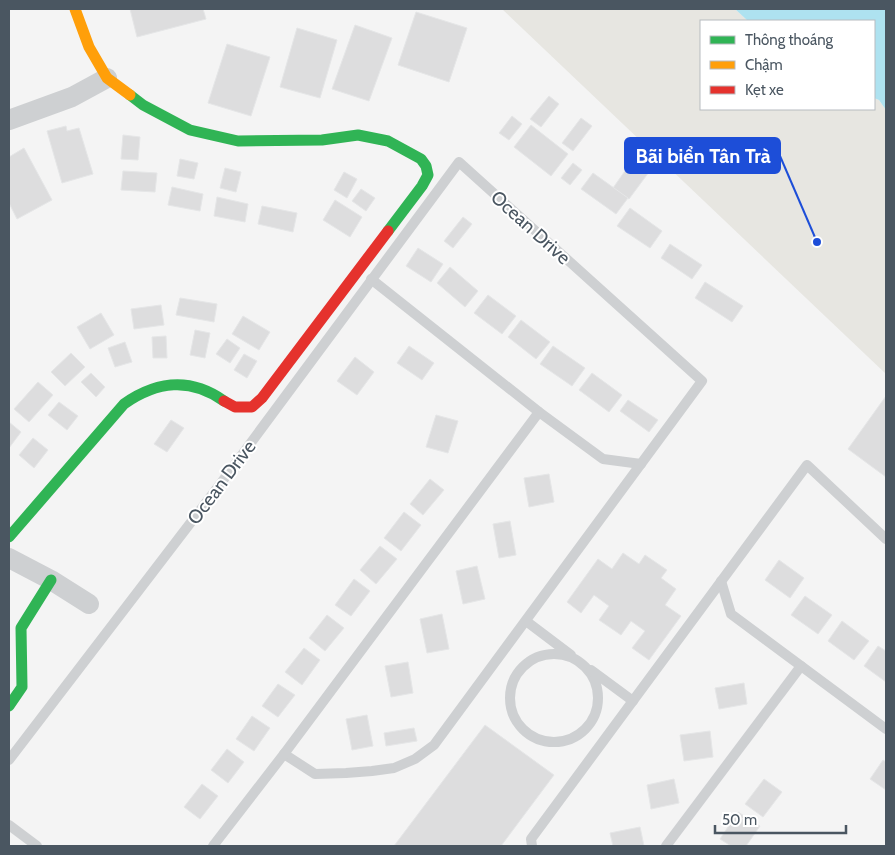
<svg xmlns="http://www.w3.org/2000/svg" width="895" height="855" viewBox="0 0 895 855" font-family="Cabin,sans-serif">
<rect width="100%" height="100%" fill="#f4f4f4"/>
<path fill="#e7e6e1" d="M502 9H735L748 21H701V109H874V98L879 100 886 110V374Z"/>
<path fill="#aee2f0" d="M735 9H886V110L879 100 874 98V21H748Z"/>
<g fill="#ddddde" stroke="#e5e6e7">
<path d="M130 9H203L206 19 137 37Z"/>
<path d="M416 12 467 28 449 82 398 65Z"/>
<path d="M355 25 392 38 369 101 332 89Z"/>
<path d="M297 28 337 40 320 98 280 87Z"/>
<path d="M227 44 270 57 251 116 208 103Z"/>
<path d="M549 96 559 104 541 127 530 119Z"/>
<path d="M512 116 522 124 509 140 499 133Z"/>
<path d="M581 118 592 126 573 151 562 143Z"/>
<path d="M531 125 568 154 551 176 514 147Z"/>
<path d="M66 126 67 131 79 128 93 174 62 183 47 131Z"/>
<path d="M123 135 140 137 138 160 121 159Z"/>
<path d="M24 148 52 200 17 219 9 203V157Z"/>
<path d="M180 159 198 163 194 179 177 176Z"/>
<path d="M632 161 649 172 629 199 613 188Z"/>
<path d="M573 163 582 170 570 185 561 178Z"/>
<path d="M225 168 241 172 236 192 220 188Z"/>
<path d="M123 171 157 173 155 192 121 190Z"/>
<path d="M344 172 357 179 347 198 334 190Z"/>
<path d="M593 173 628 198 616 214 581 189Z"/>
<path d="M172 187 203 194 200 211 168 205Z"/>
<path d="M361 189 375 198 366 211 352 201Z"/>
<path d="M217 197 248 204 245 222 214 216Z"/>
<path d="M335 200 362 217 350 237 323 220Z"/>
<path d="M262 206 297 213 293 232 258 224Z"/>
<path d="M630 208 662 231 650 248 617 226Z"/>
<path d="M463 217 472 224 453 248 444 241Z"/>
<path d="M670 244 702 265 692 279 661 258Z"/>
<path d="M418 248 443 264 431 282 406 266Z"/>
<path d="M450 267 478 291 465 307 437 283Z"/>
<path d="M705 282 743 306 732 322 695 298Z"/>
<path d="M488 295 516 316 502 334 474 313Z"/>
<path d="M180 298 217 304 214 322 176 315Z"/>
<path d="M161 305 164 325 134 329 131 309Z"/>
<path d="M101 313 114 335 90 349 77 327Z"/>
<path d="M243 316 270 332 259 350 232 334Z"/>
<path d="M521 320 550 342 536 359 508 337Z"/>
<path d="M195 330 210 333 205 358 190 355Z"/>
<path d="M166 336 167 358H153L152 337Z"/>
<path d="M227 339 240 348 230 363 216 354Z"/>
<path d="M125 342 132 362 115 367 108 348Z"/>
<path d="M409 346 434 363 422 380 397 363Z"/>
<path d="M553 346 585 368 572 386 540 364Z"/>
<path d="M71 353 85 367 65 386 51 372Z"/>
<path d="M244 354 257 361 247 378 234 370Z"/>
<path d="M355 357 374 372 357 395 337 381Z"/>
<path d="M91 373 105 387 96 397 81 382Z"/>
<path d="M592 373 622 395 609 412 579 390Z"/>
<path d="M38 382 53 395 29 422 14 409Z"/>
<path d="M886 396V477L848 449Z"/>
<path d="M628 400 658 420 649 432 620 411Z"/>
<path d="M59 402 78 416 67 430 48 415Z"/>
<path d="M436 415 458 421 448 453 426 447Z"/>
<path d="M171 420 184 428 167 452 154 444Z"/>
<path d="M9 422 21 432 9 448Z"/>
<path d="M33 438 48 450 34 468 19 455Z"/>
<path d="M549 474 554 502 529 507 524 478Z"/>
<path d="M430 479 444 490 423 515 410 504Z"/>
<path d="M404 512 421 525 401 551 384 538Z"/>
<path d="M510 521 516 555 499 558 493 524Z"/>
<path d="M380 546 397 559 376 584 360 570Z"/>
<path d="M623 553 639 564 645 555 667 570 661 578 676 589 665 605 681 616 649 660 632 648 645 631 631 621 621 635 599 620 609 606 594 595 581 613 567 602 598 559 612 569Z"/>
<path d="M779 560 804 578 790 598 765 580Z"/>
<path d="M477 566 485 599 463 604 456 571Z"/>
<path d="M354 579 370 591 351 616 335 605Z"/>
<path d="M805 596 832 615 818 634 791 615Z"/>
<path d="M442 614 449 649 427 653 420 619Z"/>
<path d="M327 615 344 628 325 651 309 638Z"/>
<path d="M842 621 869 641 854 660 828 641Z"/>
<path d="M878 646 886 651V682L864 666Z"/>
<path d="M304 648 320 660 302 685 285 672Z"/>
<path d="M408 662 413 693 391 697 385 666Z"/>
<path d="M744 683 747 704 719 709 715 688Z"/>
<path d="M278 684 295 695 278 717 262 706Z"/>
<path d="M367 715 373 746 352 750 346 719Z"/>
<path d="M252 716 270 728 254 751 236 739Z"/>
<path d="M485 725 554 775 501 846H394Z"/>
<path d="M414 728 417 741 386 746 384 733Z"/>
<path d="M710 731 713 757 684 761 680 735Z"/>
<path d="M227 749 244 762 228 783 211 770Z"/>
<path d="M883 760 886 762V790L870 779Z"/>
<path d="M674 779 679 803 651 809 647 785Z"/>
<path d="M764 779 782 792 763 817 745 804Z"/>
<path d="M202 784 218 796 200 819 184 807Z"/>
<path d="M738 812 760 826 746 846H731L720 839Z"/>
<path d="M640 827 644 846H613L610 833Z"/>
</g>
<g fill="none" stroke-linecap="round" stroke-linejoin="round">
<g stroke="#ced0d2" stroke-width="10">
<path d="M371 279 539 412 603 459 641 464"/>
<path d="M721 581 731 614 886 729"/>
<path d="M526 621 571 655"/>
<circle cx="554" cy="698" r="44"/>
<path d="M591 670 633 701"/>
<path d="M9 760 221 483 459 162 702 381 434 745 415 759 394 768 372 771 346 773 315 774 284 754"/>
<path d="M9 825 37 846"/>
<path d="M213 846 284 754 539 412"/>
<path d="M532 846 531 839 807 465 886 539"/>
<path d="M666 846 801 666"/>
</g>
<g stroke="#ced0d2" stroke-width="20">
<path d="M9 120 72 97 107 78"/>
<path d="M9 558 51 580 89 604"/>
</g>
<g stroke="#30b455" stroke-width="11">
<path d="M130 95 143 105 190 130 238 141 322 140 358 135 388 141 421 159 426 166 428 175 422 186 388 231"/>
<path d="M9 537 124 404C157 381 190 377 224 401"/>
<path d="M9 706 22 687 21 628 51 580"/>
</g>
<path stroke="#ff9f0a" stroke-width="11" d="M75 9 89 47 107 78 130 95"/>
<path stroke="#e5322d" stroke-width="11" d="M224 401 235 407H252L262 398 388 231"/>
</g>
<g text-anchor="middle" stroke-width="4" stroke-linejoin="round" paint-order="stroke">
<g font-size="19" fill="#4a5661" stroke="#fff">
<text transform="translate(531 227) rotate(42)" y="7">Ocean Drive</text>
<text transform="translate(221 482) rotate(-53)" y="7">Ocean Drive</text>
</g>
</g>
<path fill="none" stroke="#1d4ed8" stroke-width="2" d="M817 242L780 156"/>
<circle fill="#1d4ed8" stroke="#fff" stroke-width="2" cx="817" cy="242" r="5"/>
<rect fill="#1d4ed8" stroke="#1d4ed8" stroke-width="2" x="625" y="138" width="155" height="35" rx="5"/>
<g font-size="20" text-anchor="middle" font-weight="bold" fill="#fff">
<text x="703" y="163">Bãi biển Tân Trà</text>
</g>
<rect width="895" height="855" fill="none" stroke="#4a5661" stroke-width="20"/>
<rect x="700" y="20" width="175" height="90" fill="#ffffff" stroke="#b7bbc0"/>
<rect x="710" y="36" width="25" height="8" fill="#30b455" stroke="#b7bbc0"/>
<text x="745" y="45" font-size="15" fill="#4a5661">Thông thoáng</text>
<rect x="710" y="61" width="25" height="8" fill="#ff9f0a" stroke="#b7bbc0"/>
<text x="745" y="70" font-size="15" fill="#4a5661">Chậm</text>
<rect x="710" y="86" width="25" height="8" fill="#e5322d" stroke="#b7bbc0"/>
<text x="745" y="95" font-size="15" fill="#4a5661">Kẹt xe</text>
<path d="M715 825v8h131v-8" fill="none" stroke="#4a5661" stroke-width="2.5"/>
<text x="722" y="825" font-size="15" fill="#4a5661" stroke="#ffffff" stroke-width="4" paint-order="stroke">50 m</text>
</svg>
